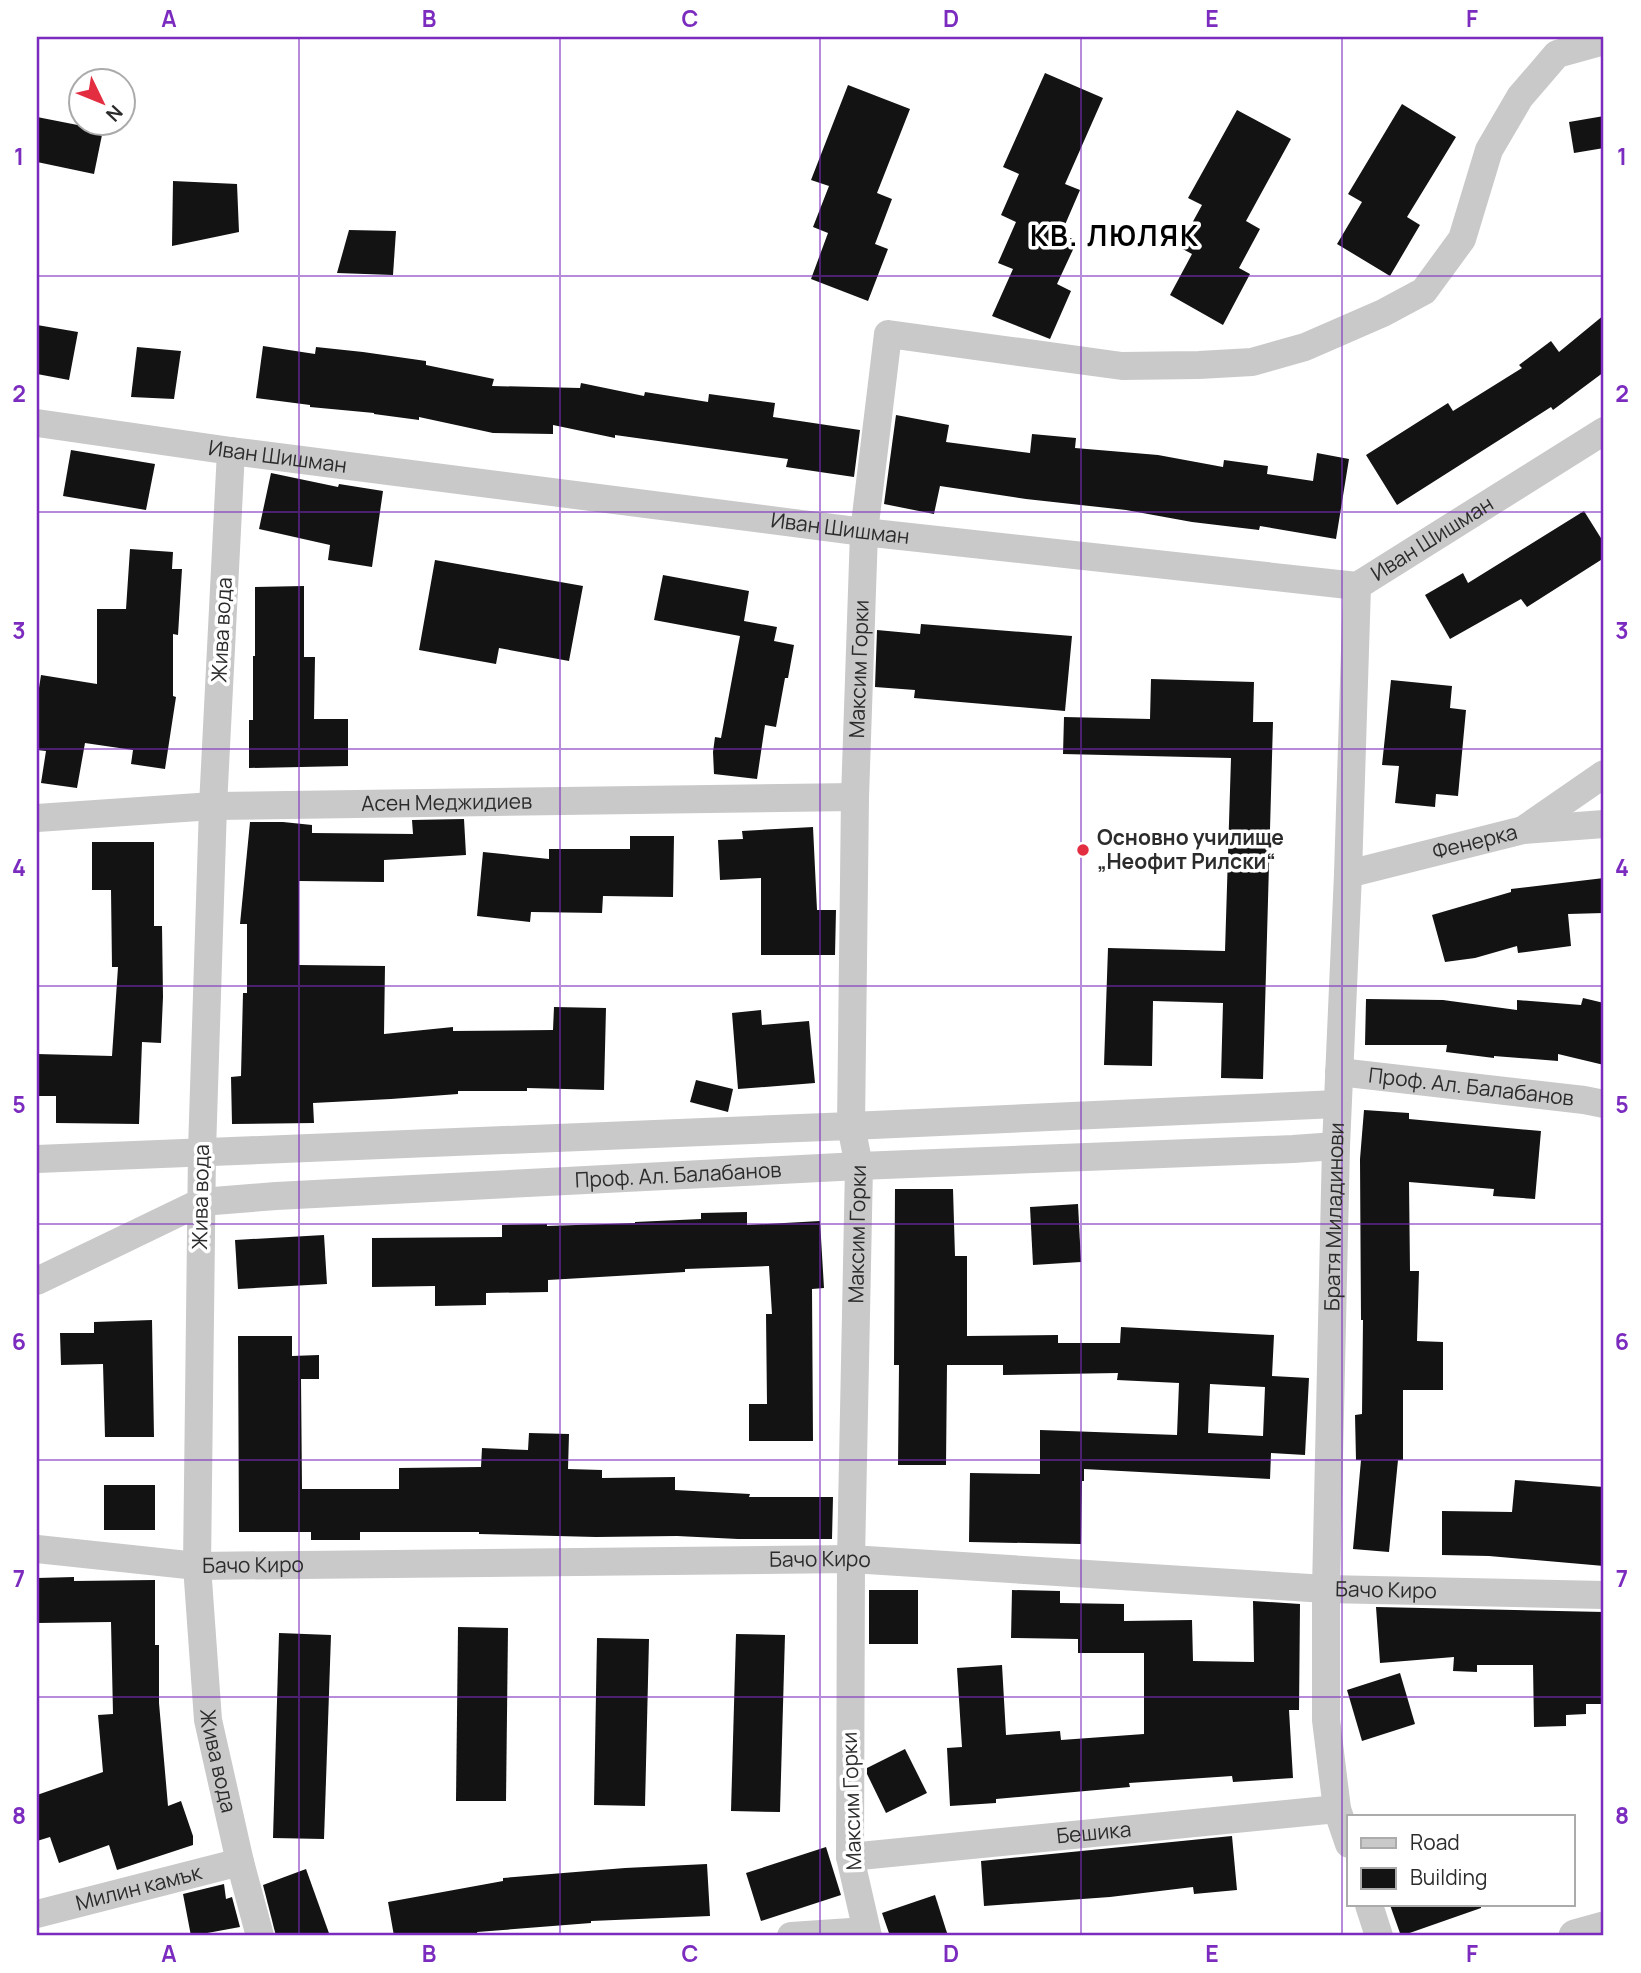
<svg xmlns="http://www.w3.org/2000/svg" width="1641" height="1973" viewBox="0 0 1641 1973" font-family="Manrope,sans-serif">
<rect width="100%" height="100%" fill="#fff"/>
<g fill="#131313" fill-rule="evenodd">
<path d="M1045 73 1103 98 1065 184 1080 190 1061 234 1077 241 1057 284 1071 291 1050 339 992 316 1013 269 998 263 1016 222 1001 215 1019 174 1003 167Z"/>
<path d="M848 85 910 109 877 193 892 199 875 244 888 249 868 301 811 279 828 233 813 227 829 186 811 180Z"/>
<path d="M1402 104 1456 137 1407 217 1420 225 1390 276 1337 244 1362 202 1348 194Z"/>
<path d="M1237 110 1291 139 1246 221 1260 229 1239 268 1250 274 1223 325 1170 295 1192 254 1179 247 1202 205 1188 198Z"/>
<path d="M1604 116V148L1574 153 1569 122Z"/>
<path d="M37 117 103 130 94 174 37 162Z"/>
<path d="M173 181 237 184 239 232 172 246Z"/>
<path d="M349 230 396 231 393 275 337 273Z"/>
<path d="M1604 315V372L1553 410 1551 407 1397 505 1366 455 1448 403 1453 411 1522 368 1519 365 1551 341 1559 352Z"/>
<path d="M37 325 78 332 69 380 37 374Z"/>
<path d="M263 346 315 354 316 347 363 352 426 361V365L494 379 492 386 580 388 581 383 644 396 645 392 708 402 709 394 775 403 773 417 860 430 854 477 786 467 788 459 615 435V438L553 425V434L493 433 419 417V420L374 414V413L310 407V405L256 398Z"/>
<path d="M137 347 181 351 174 399 131 397Z"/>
<path d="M896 415 949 425 946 442 1030 453 1032 434 1076 438 1075 448 1158 455 1223 467 1224 460 1268 466 1267 474 1313 481 1317 453 1349 459 1336 539 1260 526 1259 530 1192 522 1126 510 1026 499 940 486 934 514 884 504Z"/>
<path d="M71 450 155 464 146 510 63 496Z"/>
<path d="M271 473 338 487 339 484 383 491 372 567 328 560 330 545 259 529Z"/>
<path d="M1584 511 1604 543V558L1527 607 1521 599 1450 639 1425 595 1463 573 1468 583Z"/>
<path d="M130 549 173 552 172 569H182L178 635 173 634V696L176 697 165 769 131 764 133 750 85 743 77 788 41 783 46 751 37 750V701L41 675 97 684V609H126Z"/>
<path d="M435 560 583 586 569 661 499 648 496 664 419 650Z"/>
<path d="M663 575 749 591 744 621 777 627 774 641 794 645 788 678H785L776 727 765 725 757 779 714 774 713 752 715 737 721 738 740 636 654 620Z"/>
<path d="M304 586V657H315L314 719H348V766L249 768V720H253V656H255V587Z"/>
<path d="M921 624 1072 636 1065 711 914 698 915 690 875 687 877 630 920 634Z"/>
<path d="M1151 679 1254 682 1253 722H1273L1263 1079 1221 1078 1223 1003 1153 1001 1152 1066 1104 1065 1108 948 1225 951 1231 758 1063 754 1064 717 1150 719Z"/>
<path d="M1391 680 1452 686 1450 708 1466 710 1458 796 1436 794 1435 807 1395 803 1399 766 1382 765Z"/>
<path d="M464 819 466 855 384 860V882L299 881V965L385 966 384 1034 453 1027V1031L553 1030 554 1007 606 1008 604 1090 527 1088V1091H458V1094L391 1099 313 1103 314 1123 232 1124 231 1077 241 1076 243 993H247V924H240L250 822H283L312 825V833L413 834 412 820Z"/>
<path d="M813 827 817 910H836L835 955H761V878L720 880 718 840 743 839 742 831Z"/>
<path d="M630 836H674L673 897 603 896 602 913 531 912 530 922 477 916 483 852 549 859V849H630Z"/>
<path d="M92 842H154V926H162L163 997 161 1043 142 1042 139 1124 56 1123V1096H37V1054L112 1056 118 967H112L111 890H92Z"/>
<path d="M1604 878V913L1568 914 1571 946 1518 953 1517 946 1475 958 1445 962 1432 915 1511 892V889Z"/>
<path d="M1583 998 1604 1003V1065L1558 1054V1061L1494 1056V1058L1446 1052 1447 1045H1365L1366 999 1443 1000 1517 1010V1000L1581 1005Z"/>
<path d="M761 1010 762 1025 809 1021 815 1083 738 1089 732 1013Z"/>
<path d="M696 1080 733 1089 728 1112 690 1102Z"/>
<path d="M1364 1110 1409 1113V1119L1541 1131 1535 1199 1493 1196 1494 1189 1409 1182 1410 1271H1419L1417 1341 1443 1342V1390H1403V1460H1398L1389 1552 1353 1549 1361 1460H1356L1355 1415 1362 1414 1363 1320H1361L1360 1159Z"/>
<path d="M895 1189H953L955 1256H967V1336L1058 1335V1343H1120L1121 1327 1274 1335 1272 1376 1309 1378 1305 1455 1271 1453 1270 1479 1084 1469V1481H1082L1081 1544 969 1542 970 1473 1040 1474V1430L1177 1435 1179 1383 1117 1380 1118 1373 1003 1375V1365H947L946 1465H898L899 1365H894ZM1210 1384 1265 1387 1263 1436 1208 1433Z"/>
<path d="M1078 1204 1081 1262 1033 1265 1030 1207Z"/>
<path d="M747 1212V1225L820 1221 824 1288 812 1289 813 1441H749V1404H767L766 1314H772L769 1266 685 1269V1272L548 1280V1292L486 1293V1305L435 1306V1286L372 1287V1238L502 1237V1225L547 1224V1226L635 1223V1222L701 1219V1213Z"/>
<path d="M324 1235 327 1284 238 1289 235 1240Z"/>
<path d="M152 1320 154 1437H105L103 1364 61 1365 60 1333H94V1322Z"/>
<path d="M238 1336H292V1356L319 1355V1379H301L302 1489H399V1468L481 1467 482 1448 528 1450 529 1433 569 1434 568 1469 602 1470V1478L675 1477V1490L750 1494 749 1497H833L832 1539H738L677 1536 596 1537 479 1534V1532H360V1540H311V1532H239Z"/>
<path d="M1515 1480 1604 1487V1566L1489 1556 1442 1555V1511L1512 1512Z"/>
<rect x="104" y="1485" width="51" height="45"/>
<path d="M74 1577V1581L155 1580V1645H159V1703L168 1806 181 1801 193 1836V1845L117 1870 109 1845 59 1863 50 1837 37 1841V1795L103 1772 98 1715 113 1714 111 1622 37 1623V1578Z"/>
<rect x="869" y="1590" width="49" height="54"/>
<path d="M1012 1590 1060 1591V1603L1124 1604V1621L1192 1620 1193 1661 1254 1662 1253 1601 1300 1604 1299 1710H1289L1293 1778 1233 1782 1232 1776 1129 1783 1130 1787 996 1799V1803L950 1806 947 1748 962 1747 957 1668 1002 1665 1006 1735 1060 1731 1061 1740 1144 1734V1653H1078V1639L1011 1638Z"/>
<path d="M1376 1607 1604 1612V1704H1586V1714L1566 1715V1726L1534 1727 1533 1665H1477V1672L1453 1671 1454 1657 1380 1663Z"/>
<path d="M458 1627 508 1628 506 1801H456Z"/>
<path d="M279 1633 331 1635 324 1839 273 1838Z"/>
<path d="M736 1634 785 1635 780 1812 731 1811Z"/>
<path d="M597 1638 649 1639 645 1806 594 1805Z"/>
<path d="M1400 1673 1415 1724 1362 1741 1347 1690Z"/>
<path d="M905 1749 927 1793 886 1813 867 1774V1768Z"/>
<path d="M1232 1836 1237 1890 1194 1894 1193 1887 1110 1897 984 1906 981 1861Z"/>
<path d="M826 1847 841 1895 761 1921 746 1873Z"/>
<path d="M707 1864 710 1916 591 1921V1923L477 1932 478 1936H394L388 1902 503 1881V1878L625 1868Z"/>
<path d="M306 1869 330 1936H276L263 1885Z"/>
<path d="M224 1884 226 1899 232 1897 240 1927 191 1936 183 1894Z"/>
<path d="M935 1895 948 1936H890L882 1913Z"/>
<path d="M1390 1905H1481V1908L1401 1936Z"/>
</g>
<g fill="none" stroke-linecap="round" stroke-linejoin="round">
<g stroke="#c9c9c9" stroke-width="28">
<path id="s1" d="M37 423 231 451 864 532 1357 586 1604 431"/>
<path id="s2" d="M231 451 213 806 202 1151 197 1566 208 1720 240 1862 260 1936"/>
<path id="s3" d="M37 818 213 806 855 797"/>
<path d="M1523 830 1604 774"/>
<path id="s4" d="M1348 874 1523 830 1604 824"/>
<path id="s5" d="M1339 1072 1584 1100 1604 1104"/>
<path d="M37 1159 851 1126 1337 1104"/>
<path id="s6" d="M37 1281 201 1202 276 1196 859 1166 1293 1149 1336 1146"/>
<path id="s7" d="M37 1549 197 1566 851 1559 1326 1589 1604 1595"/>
<path id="s8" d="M1349 1844 1337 1809 1326 1720V1589L1336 1146 1348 874 1357 586"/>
<path id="s9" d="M850 1857 1337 1809"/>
<path d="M1369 1905 1379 1936"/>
<path id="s10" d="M37 1914 240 1862"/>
<path d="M791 1936 866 1931"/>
<path id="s11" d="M868 1936 850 1857 851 1559 859 1166 851 1126 855 797 864 532 888 334 1122 366 1199 365 1252 362 1305 347 1383 313 1424 291 1462 239 1489 150 1520 97 1557 54 1604 41"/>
</g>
<path stroke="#c9c9c9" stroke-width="33" d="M1575 1936 1604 1928"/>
</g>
<path fill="none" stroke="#7b2cbf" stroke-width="2" stroke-opacity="0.55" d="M299 37V1936M560 37V1936M820 37V1936M1081 37V1936M1342 37V1936M37 276H1604M37 512H1604M37 749H1604M37 986H1604M37 1224H1604M37 1460H1604M37 1697H1604"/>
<circle fill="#e32e42" stroke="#fff" stroke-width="2.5" cx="1083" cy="850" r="7"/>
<g text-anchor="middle" stroke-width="7" stroke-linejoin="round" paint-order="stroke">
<g font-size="21" fill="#2c2c2c" stroke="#fff">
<text dy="7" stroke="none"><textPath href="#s1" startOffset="243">Иван Шишман</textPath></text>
<text dy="7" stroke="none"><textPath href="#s1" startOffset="810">Иван Шишман</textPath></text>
<text dy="7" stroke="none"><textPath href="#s1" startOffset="1419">Иван Шишман</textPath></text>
<text transform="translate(222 630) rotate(-87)" y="7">Жива вода</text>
<text dy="7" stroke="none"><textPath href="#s11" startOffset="1270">Максим Горки</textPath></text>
<text dy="7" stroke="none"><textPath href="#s3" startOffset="410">Асен Меджидиев</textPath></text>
<text dy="7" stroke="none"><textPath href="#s4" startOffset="131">Фенерка</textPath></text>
<text dy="7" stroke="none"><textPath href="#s5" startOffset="133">Проф. Ал. Балабанов</textPath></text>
<text dy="7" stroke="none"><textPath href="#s6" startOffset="660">Проф. Ал. Балабанов</textPath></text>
<text transform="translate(201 1197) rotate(-89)" y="7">Жива вода</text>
<text dy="7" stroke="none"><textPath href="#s8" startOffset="630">Братя Миладинови</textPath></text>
<text dy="7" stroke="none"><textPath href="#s11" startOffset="704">Максим Горки</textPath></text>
<text dy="7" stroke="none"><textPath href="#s7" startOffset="784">Бачо Киро</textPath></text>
<text dy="7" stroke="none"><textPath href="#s7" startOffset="217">Бачо Киро</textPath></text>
<text dy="7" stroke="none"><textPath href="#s7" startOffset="1351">Бачо Киро</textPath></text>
<text dy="7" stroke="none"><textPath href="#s2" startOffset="1312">Жива вода</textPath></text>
<text transform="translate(852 1801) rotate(-92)" y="7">Максим Горки</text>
<text dy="7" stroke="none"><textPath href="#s9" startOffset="245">Бешика</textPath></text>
<text dy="7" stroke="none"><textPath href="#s10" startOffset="105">Милин камък</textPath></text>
</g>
<g font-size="21" font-weight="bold" fill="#2c2c2c" stroke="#fff" text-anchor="start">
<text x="1097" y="845">Основно училище<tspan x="1097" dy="24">„Неофит Рилски“</tspan></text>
</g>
<g font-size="28" font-weight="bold" letter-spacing="2" fill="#000" stroke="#fff">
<text x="1115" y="246">КВ. ЛЮЛЯК</text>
</g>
</g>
<rect width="1641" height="1973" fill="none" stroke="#ffffff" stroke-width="77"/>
<rect x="1347" y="1815" width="228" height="91" fill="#ffffff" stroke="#ababab" stroke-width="2"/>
<rect x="1361" y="1838" width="35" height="10" fill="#c9c9c9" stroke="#ababab" stroke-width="2"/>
<text x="1410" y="1850" font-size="21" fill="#2c2c2c">Road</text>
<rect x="1361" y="1868" width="35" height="21" fill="#131313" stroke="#ababab" stroke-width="2"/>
<text x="1410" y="1885" font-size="21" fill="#2c2c2c">Building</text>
<g transform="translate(102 102) rotate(133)"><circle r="33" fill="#ffffff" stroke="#ababab" stroke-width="2"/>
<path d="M0-5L12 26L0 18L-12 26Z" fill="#e32e42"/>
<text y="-10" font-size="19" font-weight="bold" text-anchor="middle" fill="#2c2c2c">N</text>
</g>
<rect x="38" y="38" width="1564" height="1896" fill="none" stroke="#7b2cbf" stroke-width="2.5"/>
<g font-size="23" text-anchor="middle" font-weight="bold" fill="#7b2cbf">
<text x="169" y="27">A</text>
<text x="429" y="27">B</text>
<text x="690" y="27">C</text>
<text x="951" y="27">D</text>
<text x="1212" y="27">E</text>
<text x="1472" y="27">F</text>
<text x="19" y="165">1</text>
<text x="1622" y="165">1</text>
<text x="19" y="402">2</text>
<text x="1622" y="402">2</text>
<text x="19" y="639">3</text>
<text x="1622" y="639">3</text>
<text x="19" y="876">4</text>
<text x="1622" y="876">4</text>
<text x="19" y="1113">5</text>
<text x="1622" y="1113">5</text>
<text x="19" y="1350">6</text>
<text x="1622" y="1350">6</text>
<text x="19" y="1587">7</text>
<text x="1622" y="1587">7</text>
<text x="19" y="1824">8</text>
<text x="1622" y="1824">8</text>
<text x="169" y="1962">A</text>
<text x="429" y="1962">B</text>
<text x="690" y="1962">C</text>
<text x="951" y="1962">D</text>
<text x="1212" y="1962">E</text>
<text x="1472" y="1962">F</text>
</g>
</svg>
